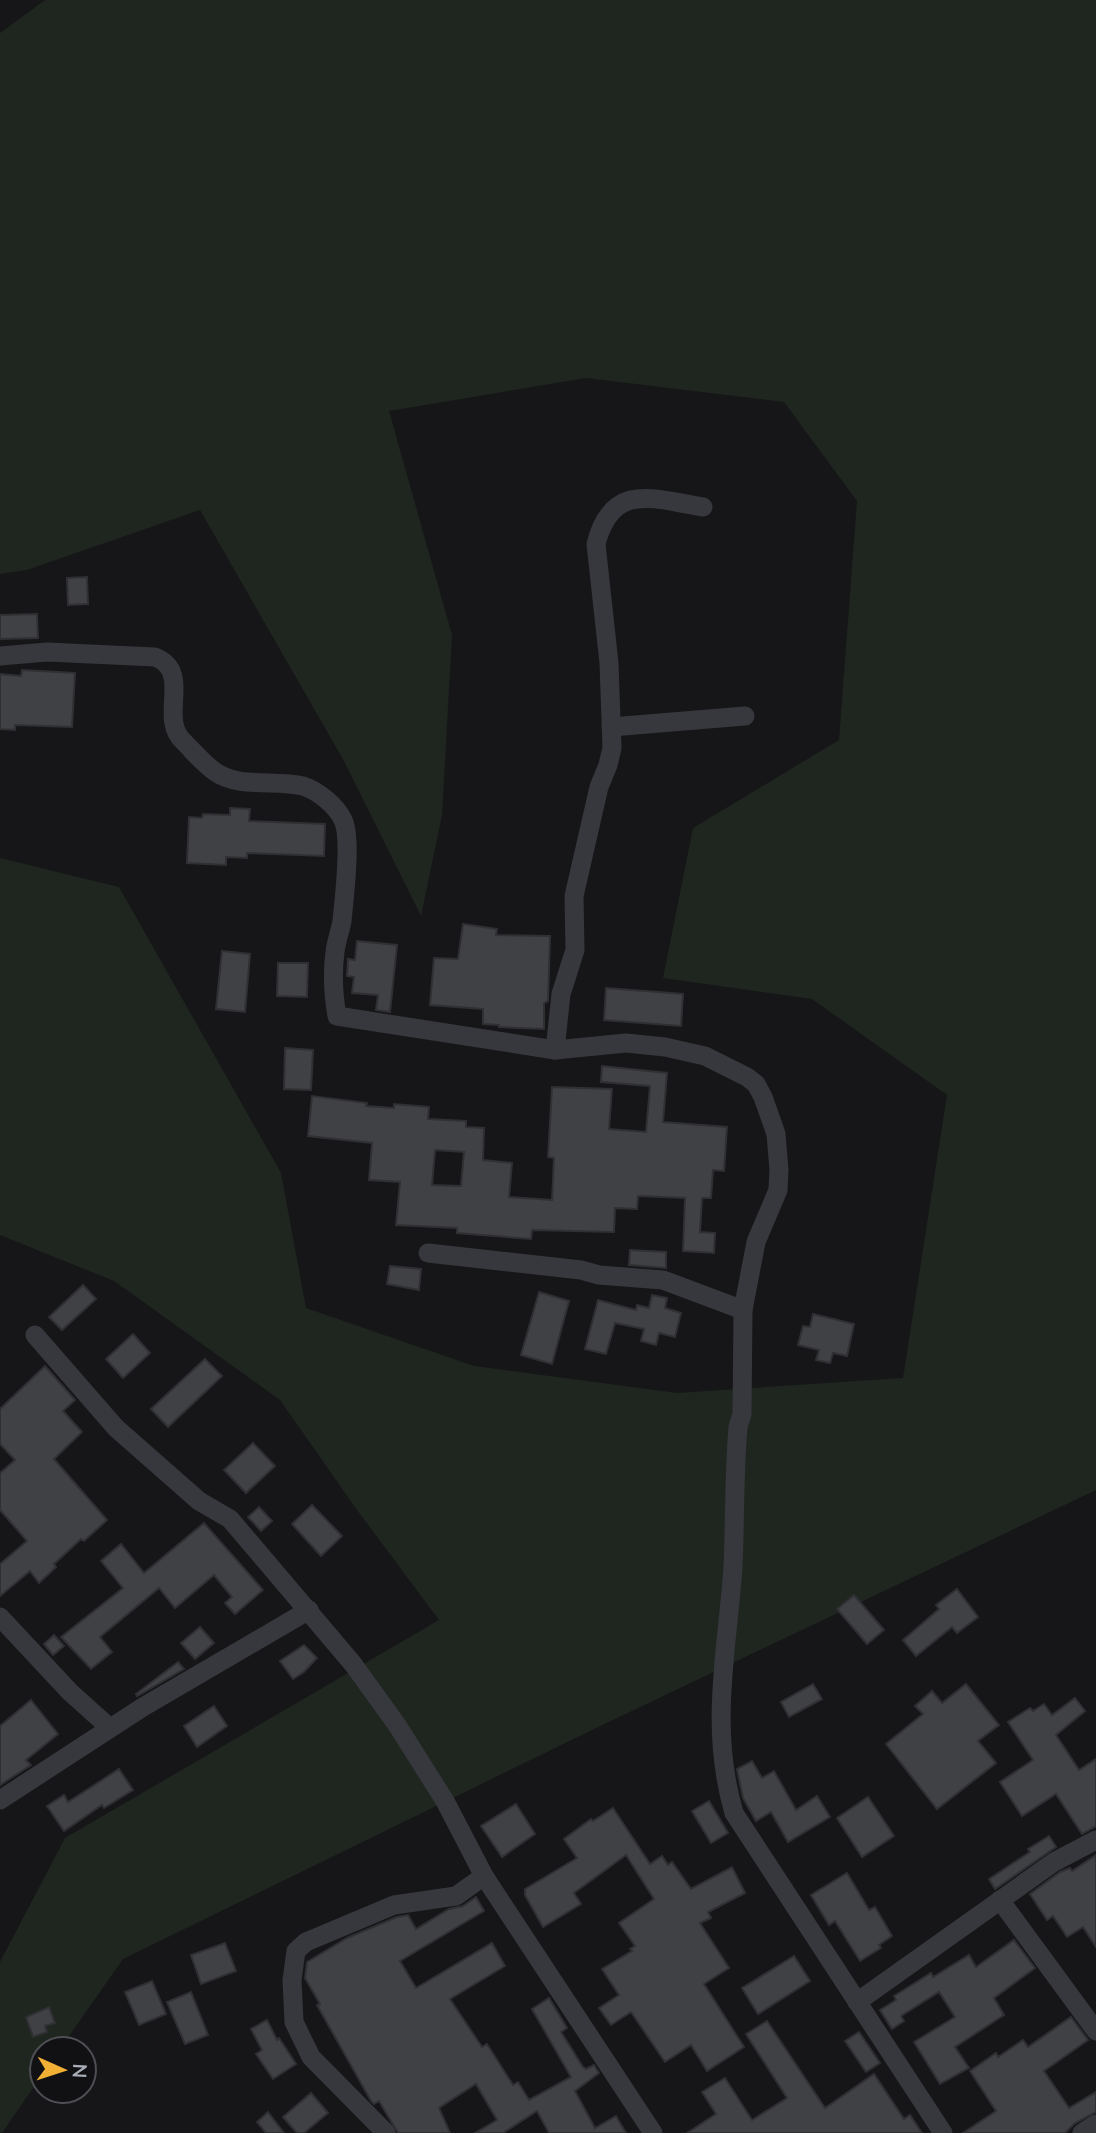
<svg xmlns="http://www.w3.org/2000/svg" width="1096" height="2133" viewBox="0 0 1096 2133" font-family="Lato,sans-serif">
<rect width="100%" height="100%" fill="#161618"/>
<path fill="#1e261f" d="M45 0H1096V1490L592 1730 123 1959 60 2049H42V2075L2 2133H0V1962L65 1838 439 1620 357 1510 280 1400 114 1281 0 1235V858L119 887 281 1173 306 1308 474 1366 677 1393 903 1378 947 1095 812 999 663 978 693 828 839 740 857 501 784 402 586 378 389 411 452 635 442 815 421 916 344 761 200 510 27 570 0 574V33Z"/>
<g fill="#404145" stroke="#303034" stroke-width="2" fill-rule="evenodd">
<path d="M87 577 88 604 68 605 67 578Z"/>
<path d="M37 614 38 638 0 639V615Z"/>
<path d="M22 670 75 673 72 727 15 725V730L0 729V674L21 676Z"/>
<path d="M230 808 250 809 249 821 325 824 324 856 247 853V858L226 857V865L187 863 189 817 202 818 203 814 230 815Z"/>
<path d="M463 924 497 929 496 935 550 936 548 1001 544 1003V1029L499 1027V1025L483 1024V1009L430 1005 434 958 458 959Z"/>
<path d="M357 941 397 945 390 1012 376 1010 378 995 352 993 354 977 347 976 348 959 355 960Z"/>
<path d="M222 951 250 954 245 1012 216 1009Z"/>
<path d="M278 963H308L307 997 277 996Z"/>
<path d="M606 988 683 994 681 1026 604 1020Z"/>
<path d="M285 1048 313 1050 311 1090 284 1089Z"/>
<path d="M602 1066 667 1073 663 1122 727 1127 724 1171 713 1170 711 1198H702L700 1232 715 1233 714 1253 683 1251 685 1198 638 1196 637 1209 615 1208 614 1232 532 1230 531 1239 457 1233V1228L396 1225 400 1182 369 1180 372 1143 308 1136 312 1096 367 1103 366 1106 394 1108V1104L429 1107 428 1119 466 1121V1127L484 1128 483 1160 512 1163 509 1197 552 1200 554 1158 548 1157 552 1087 612 1089 609 1129 646 1132 650 1086 601 1082ZM435 1150 464 1152 461 1186 432 1185Z"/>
<path d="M630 1250 666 1252V1268L629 1265Z"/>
<path d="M390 1266 421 1269 419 1290 387 1284Z"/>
<path d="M83 1285 96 1299 62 1330 49 1317Z"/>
<path d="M539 1292 569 1301 552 1364 521 1355Z"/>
<path d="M652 1295 667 1298 665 1308 681 1313 675 1337 659 1333 656 1345 641 1341 644 1329 615 1323 606 1354 585 1349 598 1300 636 1310 637 1305 649 1308Z"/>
<path d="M813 1314 854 1324 847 1356 833 1353 830 1363 816 1360 819 1350 798 1345 803 1326 810 1327Z"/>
<path d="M133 1334 150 1353 123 1378 106 1359Z"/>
<path d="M205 1359 222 1376 168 1427 151 1409Z"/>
<path d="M45 1366 75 1400 63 1411 82 1432 54 1459 107 1520 84 1541 81 1539 54 1564 56 1567 39 1583 30 1571 0 1596V1564L27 1541 0 1510V1473L15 1460 0 1444V1409Z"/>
<path d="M253 1443 275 1466 246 1493 224 1470Z"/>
<path d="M312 1505 342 1536 321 1556 292 1524Z"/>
<path d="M259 1507 272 1521 261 1531 248 1517Z"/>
<path d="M204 1523 263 1590 235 1614 225 1603 232 1597 214 1575 175 1608 159 1588 100 1637 112 1652 91 1669 61 1637 123 1588 101 1561 121 1544 144 1573Z"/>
<path d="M957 1589 978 1617 957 1633 952 1627 916 1656 903 1640 939 1609 936 1605Z"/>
<path d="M854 1595 884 1630 867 1644 837 1609Z"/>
<path d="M200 1627 214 1643 195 1659 181 1643Z"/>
<path d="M54 1635 64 1646 53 1655 44 1644Z"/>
<path d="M304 1645 317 1658 304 1672 293 1679 280 1661Z"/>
<path d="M178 1662 184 1669 137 1696 136 1694Z"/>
<path d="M813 1684 822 1699 789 1717 781 1702Z"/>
<path d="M966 1684 999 1725 978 1741 996 1763 937 1809 886 1744 923 1714 915 1706 932 1691 942 1703Z"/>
<path d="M1075 1698 1085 1711 1056 1735 1079 1770 1096 1759V1826L1082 1834 1056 1794 1022 1816 1000 1782 1033 1760 1008 1722 1030 1708 1033 1711 1044 1704 1052 1715Z"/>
<path d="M31 1700 58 1734 26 1760 31 1765 0 1785V1726Z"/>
<path d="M214 1706 227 1726 197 1747 184 1726Z"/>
<path d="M752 1761 762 1778 774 1771 796 1810 817 1796 830 1817 788 1842 771 1812 756 1821 743 1798 737 1769Z"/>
<path d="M119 1769 133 1790 104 1808 102 1805 64 1831 47 1806 64 1795 68 1802Z"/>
<path d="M868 1797 894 1836 862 1857 837 1818Z"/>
<path d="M709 1801 728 1833 711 1843 692 1811Z"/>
<path d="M516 1804 535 1834 502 1857 481 1826Z"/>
<path d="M613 1808 650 1864 662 1856 668 1865 672 1862 691 1889 732 1867 745 1893 708 1912 711 1918 700 1923 729 1968 704 1984 744 2047 707 2071 691 2045 665 2062 631 2012 611 2025 599 2008 619 1995 602 1969 632 1951 630 1949 635 1946 619 1923 654 1899 626 1855 574 1893 581 1904 543 1927 525 1895V1889L577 1858 564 1839 591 1819 593 1821Z"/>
<path d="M1049 1836 1056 1847 995 1889 989 1879 1030 1852 1028 1849Z"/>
<path d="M1096 1855V1947L1083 1927 1067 1937 1053 1916 1047 1920 1030 1894 1060 1872 1070 1868 1072 1871Z"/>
<path d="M847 1873 869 1910 875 1907 892 1936 879 1945 881 1948 860 1961 835 1921 829 1925 811 1895Z"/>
<path d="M476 1897 484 1911 400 1961 416 1988 492 1943 505 1966 450 1999 482 2047 487 2044 513 2085 518 2082 529 2100 571 2077 532 2009 549 1998 567 2028 561 2032 583 2067 586 2069 594 2065 599 2073 575 2091 595 2128 616 2116 626 2133H549L537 2111 503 2133H475L497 2120 476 2084 439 2108 450 2133H398L379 2101 374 2104 371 2101 317 2005 320 2004 305 1978 307 1962 347 1938 397 1917 408 1915 416 1929 449 1909 463 1906Z"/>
<path d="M1014 1940 1035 1968 994 1998 1004 2015 955 2047 969 2068 940 2084 914 2042 955 2017 939 1992 901 2016 904 2021 892 2029 880 2010 896 2000 894 1996 931 1973 933 1977 969 1955 976 1967Z"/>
<path d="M225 1943 236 1971 201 1984 191 1955Z"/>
<path d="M794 1956 810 1981 758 2014 742 1988Z"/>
<path d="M152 1981 166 2014 139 2025 125 1992Z"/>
<path d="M191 1992 208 2035 185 2044 167 2002Z"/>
<path d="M49 2007 55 2023 45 2026 47 2032 33 2037 26 2017Z"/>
<path d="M1071 2017 1088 2040 1044 2071 1069 2108 1096 2092V2112L1075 2123 1065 2133H963L996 2111 970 2071 996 2053 998 2057 1023 2040 1028 2047Z"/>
<path d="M267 2020 277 2040 279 2038 296 2064 273 2079 256 2054 262 2050 251 2029Z"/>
<path d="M767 2021 825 2108 874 2074 904 2119 910 2115 922 2133H687L716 2114 702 2092 725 2078 752 2120 787 2098 746 2034Z"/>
<path d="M859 2032 880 2063 866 2072 845 2041Z"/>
<path d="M311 2093 328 2113 304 2133H297L283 2117Z"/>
<path d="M268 2112 284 2133H266L257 2122Z"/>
</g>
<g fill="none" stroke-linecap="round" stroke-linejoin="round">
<g stroke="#37383d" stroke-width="19">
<path d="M0 656 47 652 155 657C193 672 158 717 183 741 193 751 203 763 214 771 238 789 275 779 303 786 318 791 336 805 343 820 352 838 344 899 342 921 340 932 336 942 335 952 332 975 333 994 337 1016L555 1050 626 1043 665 1047 705 1056 747 1077 756 1084 763 1097 776 1134 779 1170 778 1190 756 1242 743 1310 742 1414 738 1427C734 1474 735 1521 733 1567 727 1653 709 1727 734 1813L943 2133"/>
<path d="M611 727 745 716"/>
<path d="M555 1050 561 994 575 950 574 896 599 787 608 765 612 748 609 663 596 544C612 481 654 499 703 507"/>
<path d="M428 1253 581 1270 599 1275 663 1280 743 1310"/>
<path d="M35 1335 116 1428 199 1501 230 1519 353 1664 397 1725 445 1801 484 1876 653 2133"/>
<path d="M0 1617 70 1692 110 1728"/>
<path d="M0 1800 143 1707 309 1610"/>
<path d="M1000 1900 1096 2031"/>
<path d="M857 2002 1054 1862 1096 1840"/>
<path d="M386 2133 311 2057 294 2022 292 1980 296 1951 306 1942 394 1905 456 1896 484 1876"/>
<path d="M1082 2133 1096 2124"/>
</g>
</g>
<g transform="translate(63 2070) rotate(93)"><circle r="33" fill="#111113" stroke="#4d4f55" stroke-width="2"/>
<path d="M0-5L12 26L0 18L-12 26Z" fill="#f2b134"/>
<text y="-10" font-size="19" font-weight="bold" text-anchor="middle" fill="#a8adb8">N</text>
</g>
</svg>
